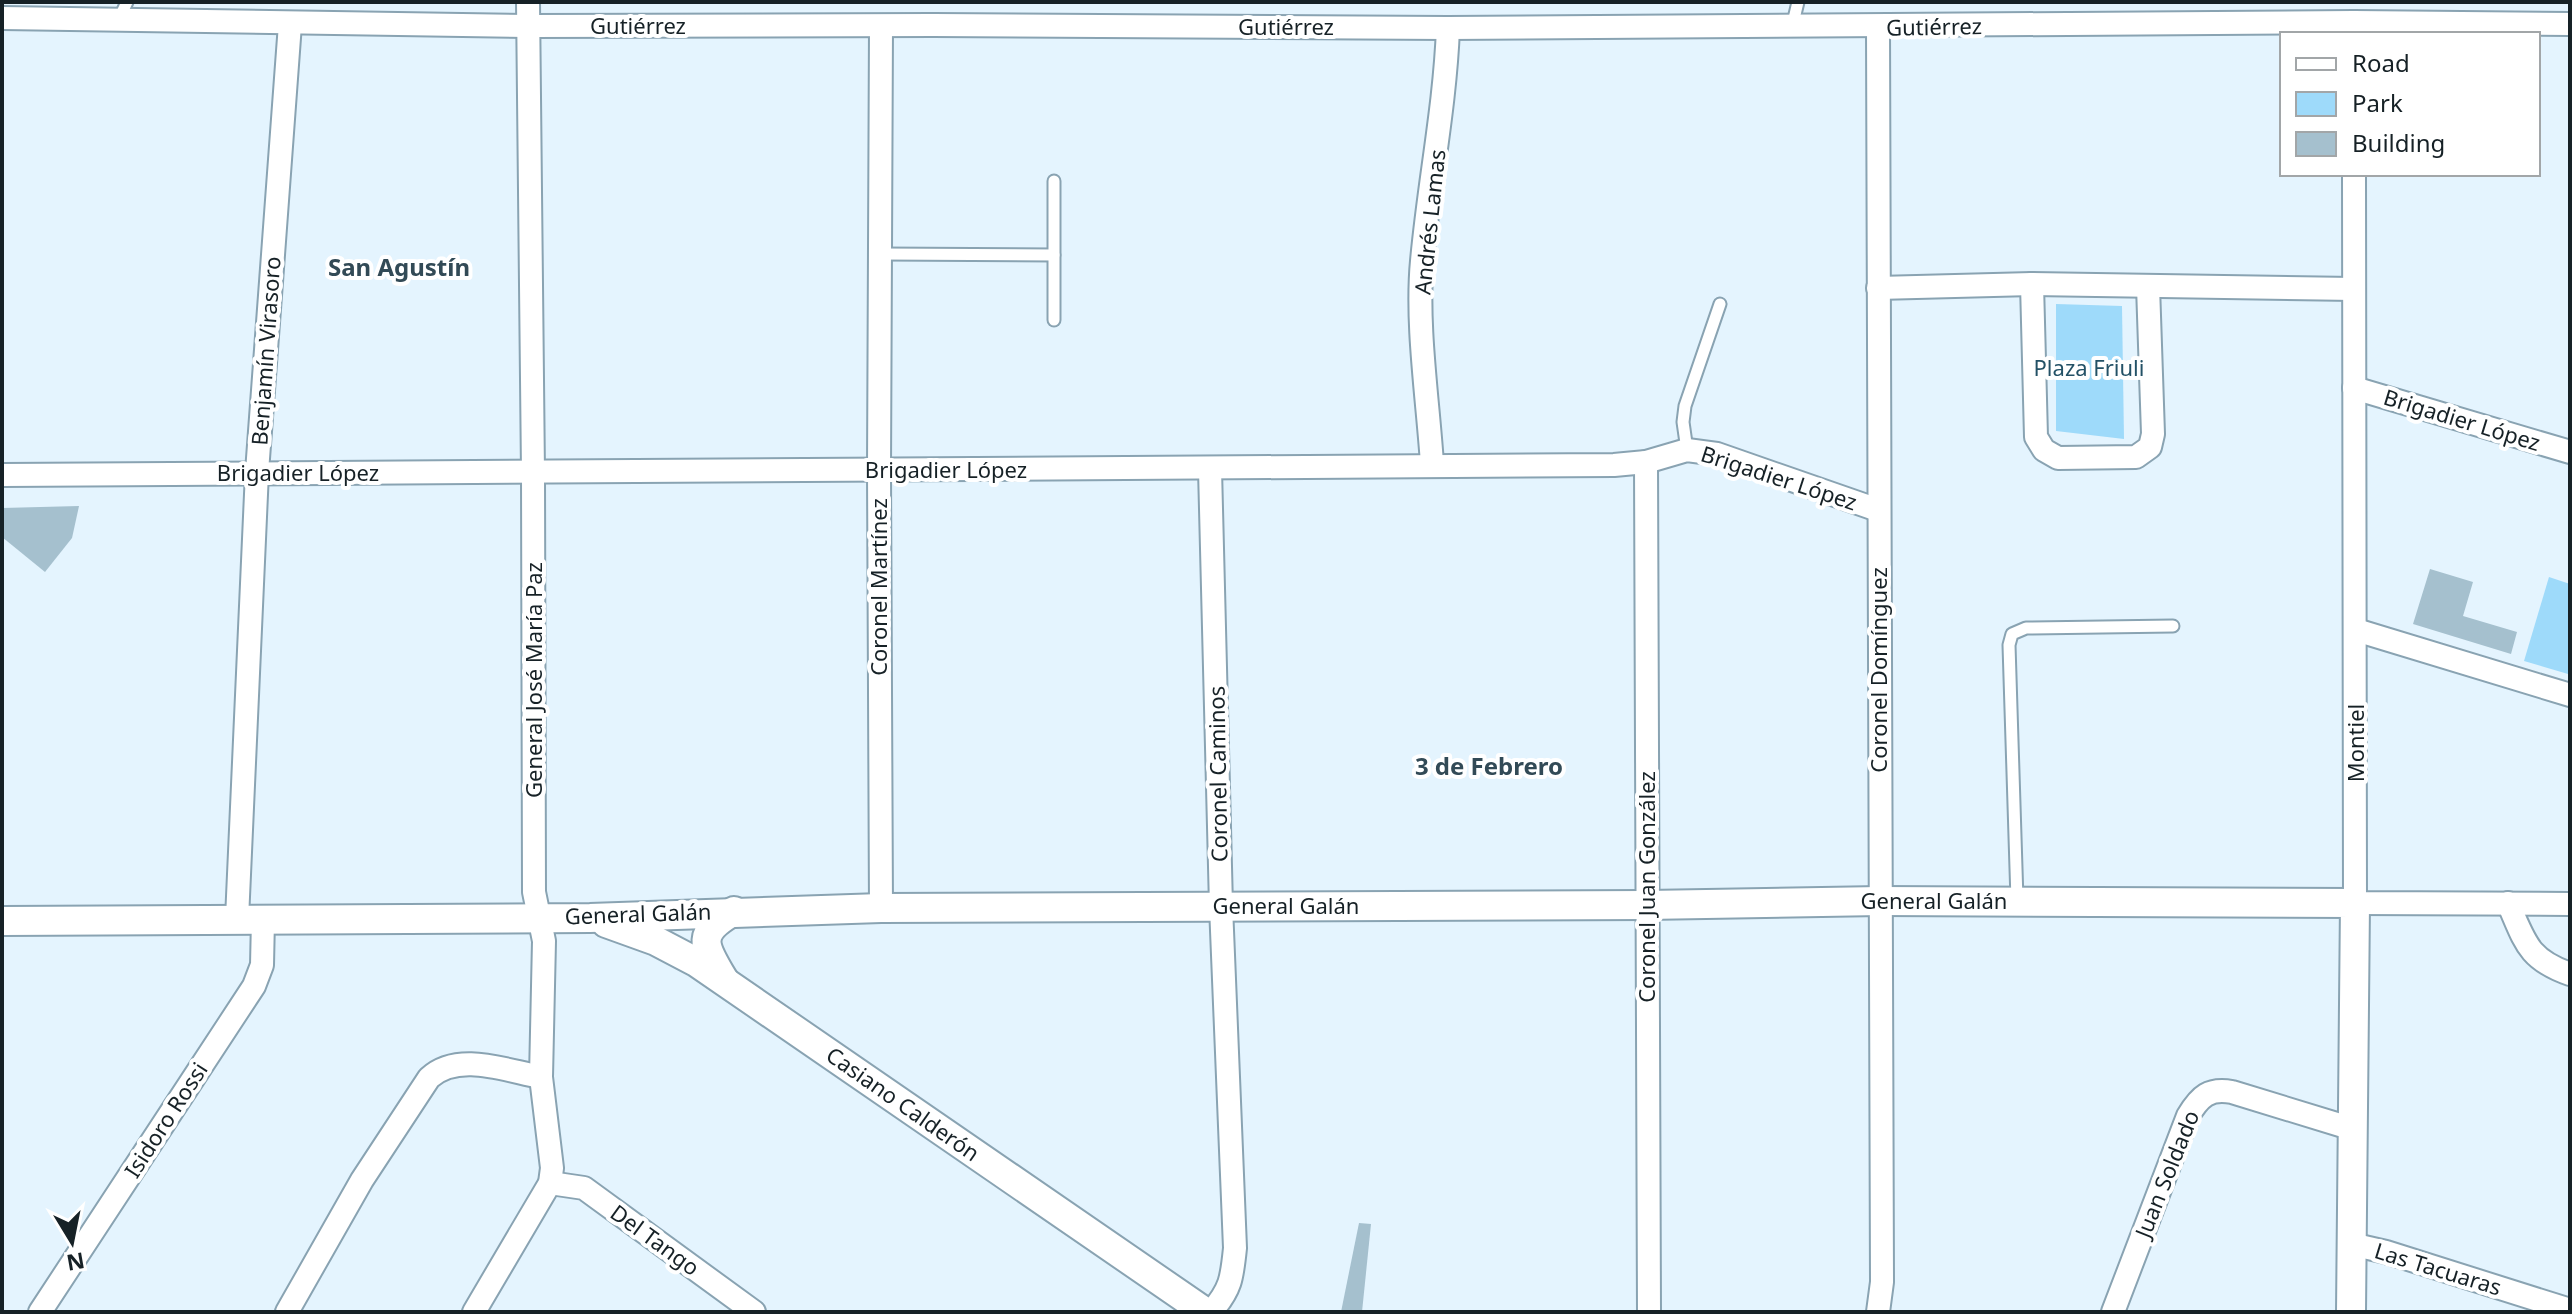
<svg xmlns="http://www.w3.org/2000/svg" width="2572" height="1314" viewBox="0 0 2572 1314" font-family="'Noto Sans',sans-serif">
<rect width="100%" height="100%" fill="#e4f4fe"/>
<g fill="#9edafa">
<path d="M2056 304 2122 306 2124 439 2056 431Z"/>
<path d="M2549 577 2570 584V666L2568 674 2524 661Z"/>
</g>
<g fill="#a5c0ce">
<path d="M79 506 72 538 45 572 2 537V508Z"/>
<path d="M2430 569 2473 582 2463 616 2517 632 2511 654 2413 624Z"/>
<path d="M1359 1223 1371 1224 1362 1312H1341Z"/>
</g>
<g fill="none" stroke-linecap="round" stroke-linejoin="round">
<g stroke="#89a3b2" stroke-width="15">
<g id="service">
<path d="M119 19 127 2"/>
<path d="M1792 27 1798 2"/>
<path d="M881 254 1054 255"/>
<path d="M1054 320V181"/>
<path d="M1687 450 1683 422 1685 406 1720 304"/>
<path d="M2017 900 2009 645 2012 634 2026 628 2173 626"/>
</g>
</g>
<g stroke="#89a3b2" stroke-width="26">
<g id="minor">
<path d="M2 18 529 26 933 25 1448 28 2354 22 2570 24"/>
<path d="M2354 174 2355 903 2570 904"/>
<path d="M2032 284 2036 437 2044 450 2058 458 2136 457 2150 447 2153 434 2148 286"/>
<path d="M1878 288 2032 284 2354 289"/>
<path d="M2354 388 2570 452"/>
<path d="M1646 462 1649 1312"/>
<path d="M1432 464C1428 401 1416 324 1422 261 1429 183 1445 107 1448 28"/>
<path d="M1210 469 1221 906 1235 1248C1232 1278 1231 1289 1211 1312"/>
<path d="M2 475 1614 465 1646 462 1687 450 1717 454 1878 510"/>
<path d="M2356 630 2570 695"/>
<path d="M2508 903C2525 941 2527 959 2570 974"/>
<path d="M881 908 879 470 881 27"/>
<path d="M237 919 257 472 290 24"/>
<path d="M550 1183 584 1188 754 1312"/>
<path d="M2351 1244 2386 1252 2570 1310"/>
<path d="M40 1312 254 986 262 965 263 919"/>
<path d="M287 1312 362 1180 429 1078C458 1051 507 1071 541 1077"/>
<path d="M474 1312 550 1183 552 1168 541 1077 544 941 534 892 533 473 528 2"/>
<path d="M1878 1312 1882 1282 1878 27"/>
<path d="M2113 1312 2188 1116C2200 1096 2209 1088 2232 1092L2353 1129"/>
</g>
</g>
<g stroke="#89a3b2" stroke-width="32">
<g id="tertiary">
<path d="M2 921 590 918 881 908 1647 905 1880 901 2355 903 2351 1312"/>
<path d="M606 923 656 941 696 962 1205 1312"/>
<path d="M724 980C703 945 695 934 734 911"/>
</g>
</g>
<use href="#service" stroke="#fff" stroke-width="11"/>
<use href="#minor" stroke="#fff" stroke-width="22"/>
<use href="#tertiary" stroke="#fff" stroke-width="28"/>
</g>
<g text-anchor="middle" stroke-width="8" stroke-linejoin="round" paint-order="stroke">
<g font-size="22" fill="#162126" stroke="#fff">
<text x="638" y="34">Gutiérrez</text>
<text x="1286" y="35">Gutiérrez</text>
<text transform="translate(1934 27) rotate(-1)" y="8">Gutiérrez</text>
<text transform="translate(1430 222) rotate(-84)" y="8">Andrés Lamas</text>
<text transform="translate(266 351) rotate(-86)" y="8">Benjamín Virasoro</text>
<text transform="translate(2462 420) rotate(17)" y="8">Brigadier López</text>
<text x="946" y="478">Brigadier López</text>
<text x="298" y="481">Brigadier López</text>
<text transform="translate(1779 478) rotate(18)" y="8">Brigadier López</text>
<text transform="translate(879 587) rotate(-90)" y="8">Coronel Martínez</text>
<text transform="translate(1879 670) rotate(-90)" y="8">Coronel Domínguez</text>
<text transform="translate(534 680) rotate(-90)" y="8">General José María Paz</text>
<text transform="translate(2356 743) rotate(-90)" y="8">Montiel</text>
<text transform="translate(1218 774) rotate(-91)" y="8">Coronel Caminos</text>
<text transform="translate(1647 887) rotate(-90)" y="8">Coronel Juan González</text>
<text x="1934" y="909">General Galán</text>
<text x="1286" y="914">General Galán</text>
<text transform="translate(638 914) rotate(-2)" y="8">General Galán</text>
<text transform="translate(903 1104) rotate(35)" y="8">Casiano Calderón</text>
<text transform="translate(166 1120) rotate(-57)" y="8">Isidoro Rossi</text>
<text transform="translate(2167 1174) rotate(-68)" y="8">Juan Soldado</text>
<text transform="translate(655 1240) rotate(36)" y="8">Del Tango</text>
<text transform="translate(2438 1269) rotate(17)" y="8">Las Tacuaras</text>
</g>
<g font-size="22" fill="#235166" stroke="#fff">
<text x="2089" y="376">Plaza Friuli</text>
</g>
<g font-size="24" font-weight="bold" fill="#324a56" stroke="#fff">
<text x="399" y="276">San Agustín</text>
<text x="1489" y="775">3 de Febrero</text>
</g>
</g>
<rect width="2572" height="1314" fill="none" stroke="#162126" stroke-width="8"/>
<rect x="2280" y="32" width="260" height="144" fill="#ffffff" stroke="#a2a6a8" stroke-width="2"/>
<rect x="2296" y="58" width="40" height="12" fill="#ffffff" stroke="#a2a6a8" stroke-width="2"/>
<text x="2352" y="72" font-size="24" fill="#162126">Road</text>
<rect x="2296" y="92" width="40" height="24" fill="#9edafa" stroke="#a2a6a8" stroke-width="2"/>
<text x="2352" y="112" font-size="24" fill="#162126">Park</text>
<rect x="2296" y="132" width="40" height="24" fill="#a5c0ce" stroke="#a2a6a8" stroke-width="2"/>
<text x="2352" y="152" font-size="24" fill="#162126">Building</text>
<g transform="translate(72 1242) rotate(170)" stroke="#ffffff" stroke-width="6" paint-order="stroke">
<path d="M0-6L14 30L0 20L-14 30Z" fill="#162126"/>
<text y="-12" font-size="22" font-weight="bold" text-anchor="middle" fill="#162126">N</text>
</g>
</svg>
